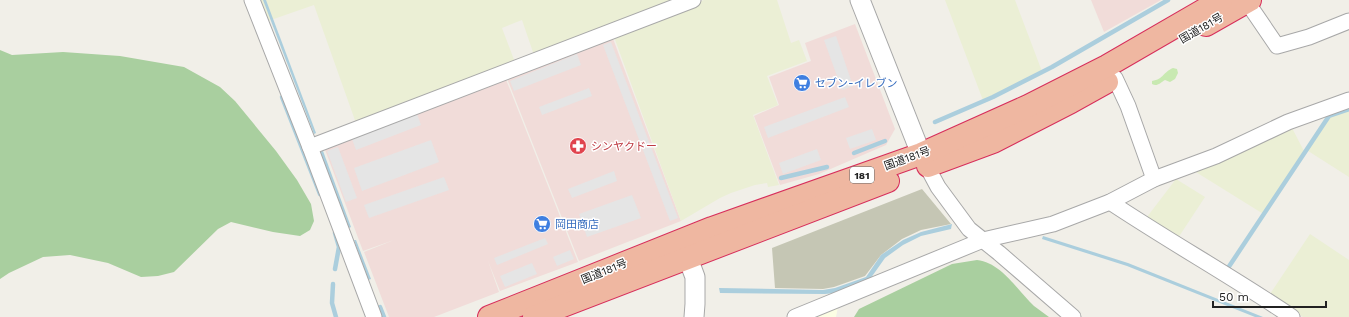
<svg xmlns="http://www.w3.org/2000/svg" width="1349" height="317" viewBox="0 0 1349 317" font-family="'Work Sans','Noto Sans JP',sans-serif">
<rect width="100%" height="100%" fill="#f1efe8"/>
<g fill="#f1dcd9">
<path d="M1091 0H1161L1104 32Z"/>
<path d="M855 24 895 129 886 145 819 174 780 185 754 116 779 105 769 77 811 61 805 43Z"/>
<path d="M612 36 681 221 579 261 506 76Z"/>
<path d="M505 77 578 262 500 291 488 261 499 292 434 317H389L364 252 394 240 363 251 324 147Z"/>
</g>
<path fill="#fcfee4" d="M838 307 836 317H804Z"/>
<path fill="#c5c6b4" d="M922 189 951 224 921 230 902 239 881 255 865 276 834 287 823 289 775 288 772 248Z"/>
<g fill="#ebefd5">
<path d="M260 0H686L535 58 522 20 502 28 516 65 357 126 314 5 268 21Z"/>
<path d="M704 0H777L791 43 799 40 807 61 767 76 778 105 753 115 779 185 768 187 767 183 755 185 731 193 720 198 681 221 613 34Z"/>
<path d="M945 0H1015L1043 74 984 103Z"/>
<path d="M1349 103V177L1305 149 1331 109Z"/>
<path d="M1291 126 1305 153 1265 215 1191 169Z"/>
<path d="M1176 179 1205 197 1178 238 1147 217Z"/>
<path d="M1310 234 1349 260V317H1303L1270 294Z"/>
</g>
<path fill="#c8e9b1" d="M1173 68 1177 69 1178 73 1175 79 1170 82 1165 80C1160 83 1157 87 1152 84V81C1164 79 1163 72 1173 68Z"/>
<g fill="#a9cf9f">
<path d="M0 50 12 55 63 52 120 56 184 67 220 87 235 101 276 151 297 180 311 204 314 221 310 230 300 236 273 232 231 222 218 229 174 272 158 276 141 277 108 263 70 255 43 257 9 273 0 279Z"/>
<path d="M977 260C1002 263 1017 290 1034 306 1039 310 1044 313 1049 317H854L859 309 952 264Z"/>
</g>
<g fill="#e5e5e5">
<path d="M836 36 853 86 842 90 824 40Z"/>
<path d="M611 42 678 218 670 221 603 45Z"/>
<path d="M577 54 581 65 514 91 510 81Z"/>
<path d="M589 88 592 96 542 115 539 107Z"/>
<path d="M845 97 849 107 768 138 764 127Z"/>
<path d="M417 114 421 125 356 150 352 139Z"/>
<path d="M872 129 876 140 850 149 846 138Z"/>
<path d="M431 140 439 162 362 191 354 168Z"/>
<path d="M338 147 357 198 346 202 327 151Z"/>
<path d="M817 149 821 160 783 174 779 163Z"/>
<path d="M614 171 617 181 572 198 568 189Z"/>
<path d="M444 177 449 190 369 218 364 205Z"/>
<path d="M632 195 641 218 587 237 579 214Z"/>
<path d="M545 238 548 244 497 265 494 258Z"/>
<path d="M570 250 574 259 557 266 553 257Z"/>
<path d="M532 263 537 274 505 287 500 276Z"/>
</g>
<g fill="#abcedd">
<path d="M263 0H266L316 133 314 134Z"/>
<path d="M323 151 351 227 349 228 320 152Z"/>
<path d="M952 224 951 229 921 236 903 245 885 258 868 282 835 293 825 294 720 293 719 288 823 290 835 288 866 277 881 255 903 240 921 232Z"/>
<path d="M1043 236 1128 263 1263 317H1255L1127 266 1042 239Z"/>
<path d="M354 240H356L371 279 368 280Z"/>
</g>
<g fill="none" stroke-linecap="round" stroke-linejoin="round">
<g stroke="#abcedd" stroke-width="4.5">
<path d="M282 97 320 194"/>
<path d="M935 122 993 97 1052 67 1168 0"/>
<path d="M854 153 885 141"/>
<path d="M781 178 827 167"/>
<path d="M335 233 339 247 335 269"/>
<path d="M1228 268 1329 116 1349 109"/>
<path d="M333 284 332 303 336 317"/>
<path d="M380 307 384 317"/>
</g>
<g stroke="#a8a8a8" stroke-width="17">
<g id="minor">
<path d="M252 0 310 147 374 317"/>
<path d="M1247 2 1277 46 1309 37 1349 21"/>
<path d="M1115 78 1128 106 1154 179"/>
<path d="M310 147 693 0"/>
<path d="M923 159 938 187 969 229 999 253 1073 317"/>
<path d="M1110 202C1170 242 1233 277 1292 317"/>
<path d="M795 317 983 240 1053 224 1110 202 1154 179 1216 156 1288 122 1349 100"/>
</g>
</g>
<g stroke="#a8a8a8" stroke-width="21">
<g id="tertiary">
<path d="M860 0 921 154"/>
<path d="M683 245 695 277V304L694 317"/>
</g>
</g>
<g stroke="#d72e5b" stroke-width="24">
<g id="trunk">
<path d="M1206 25 1250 0"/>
<path d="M928 166 993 142 1071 102 1107 82"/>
<path d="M489 317 712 228 921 154 1028 106 1107 66 1221 0"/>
<path d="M534 317 888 181"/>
</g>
</g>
<use href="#minor" stroke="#fff" stroke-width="15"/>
<use href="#tertiary" stroke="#fff" stroke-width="19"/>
<use href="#trunk" stroke="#efb7a1" stroke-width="22"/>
</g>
<defs>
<g id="supermarket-disc" transform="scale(0.9)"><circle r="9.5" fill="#3f7fe0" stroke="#fff"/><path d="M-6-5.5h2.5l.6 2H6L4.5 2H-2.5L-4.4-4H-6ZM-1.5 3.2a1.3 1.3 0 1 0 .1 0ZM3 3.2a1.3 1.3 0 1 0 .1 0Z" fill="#fff"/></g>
<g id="pharmacy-disc" transform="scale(0.9)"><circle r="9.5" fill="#e0444e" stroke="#fff"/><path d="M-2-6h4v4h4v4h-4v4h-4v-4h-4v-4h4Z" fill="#fff"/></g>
</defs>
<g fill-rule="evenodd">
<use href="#supermarket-disc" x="802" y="83"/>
<use href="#pharmacy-disc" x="578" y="146"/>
<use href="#supermarket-disc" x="542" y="224"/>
</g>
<g text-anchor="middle" stroke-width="3" stroke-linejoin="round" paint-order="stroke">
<rect fill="#fff" stroke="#646464" stroke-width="1" x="850" y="167" width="24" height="16" rx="3"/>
<g font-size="10" font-weight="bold" fill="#212121">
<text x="862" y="179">181</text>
</g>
<g font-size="11" fill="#212121" stroke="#fff">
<text transform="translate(1201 28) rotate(-30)" y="4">国道181号</text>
<text transform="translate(907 158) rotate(-20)" y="4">国道181号</text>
<text transform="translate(604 271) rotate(-22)" y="4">国道181号</text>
</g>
<g font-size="11" fill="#366cbe" stroke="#fff" text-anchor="start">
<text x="815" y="87">セブン-イレブン</text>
<text x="555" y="228">岡田商店</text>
</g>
<g font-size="11" fill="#be3a42" stroke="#fff" text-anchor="start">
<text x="591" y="150">シンヤクドー</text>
</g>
</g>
<path d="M1213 301v6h113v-6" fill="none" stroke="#212121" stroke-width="2"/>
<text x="1219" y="301" font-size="12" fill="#212121" stroke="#ffffff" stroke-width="3" paint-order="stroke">50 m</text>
</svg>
